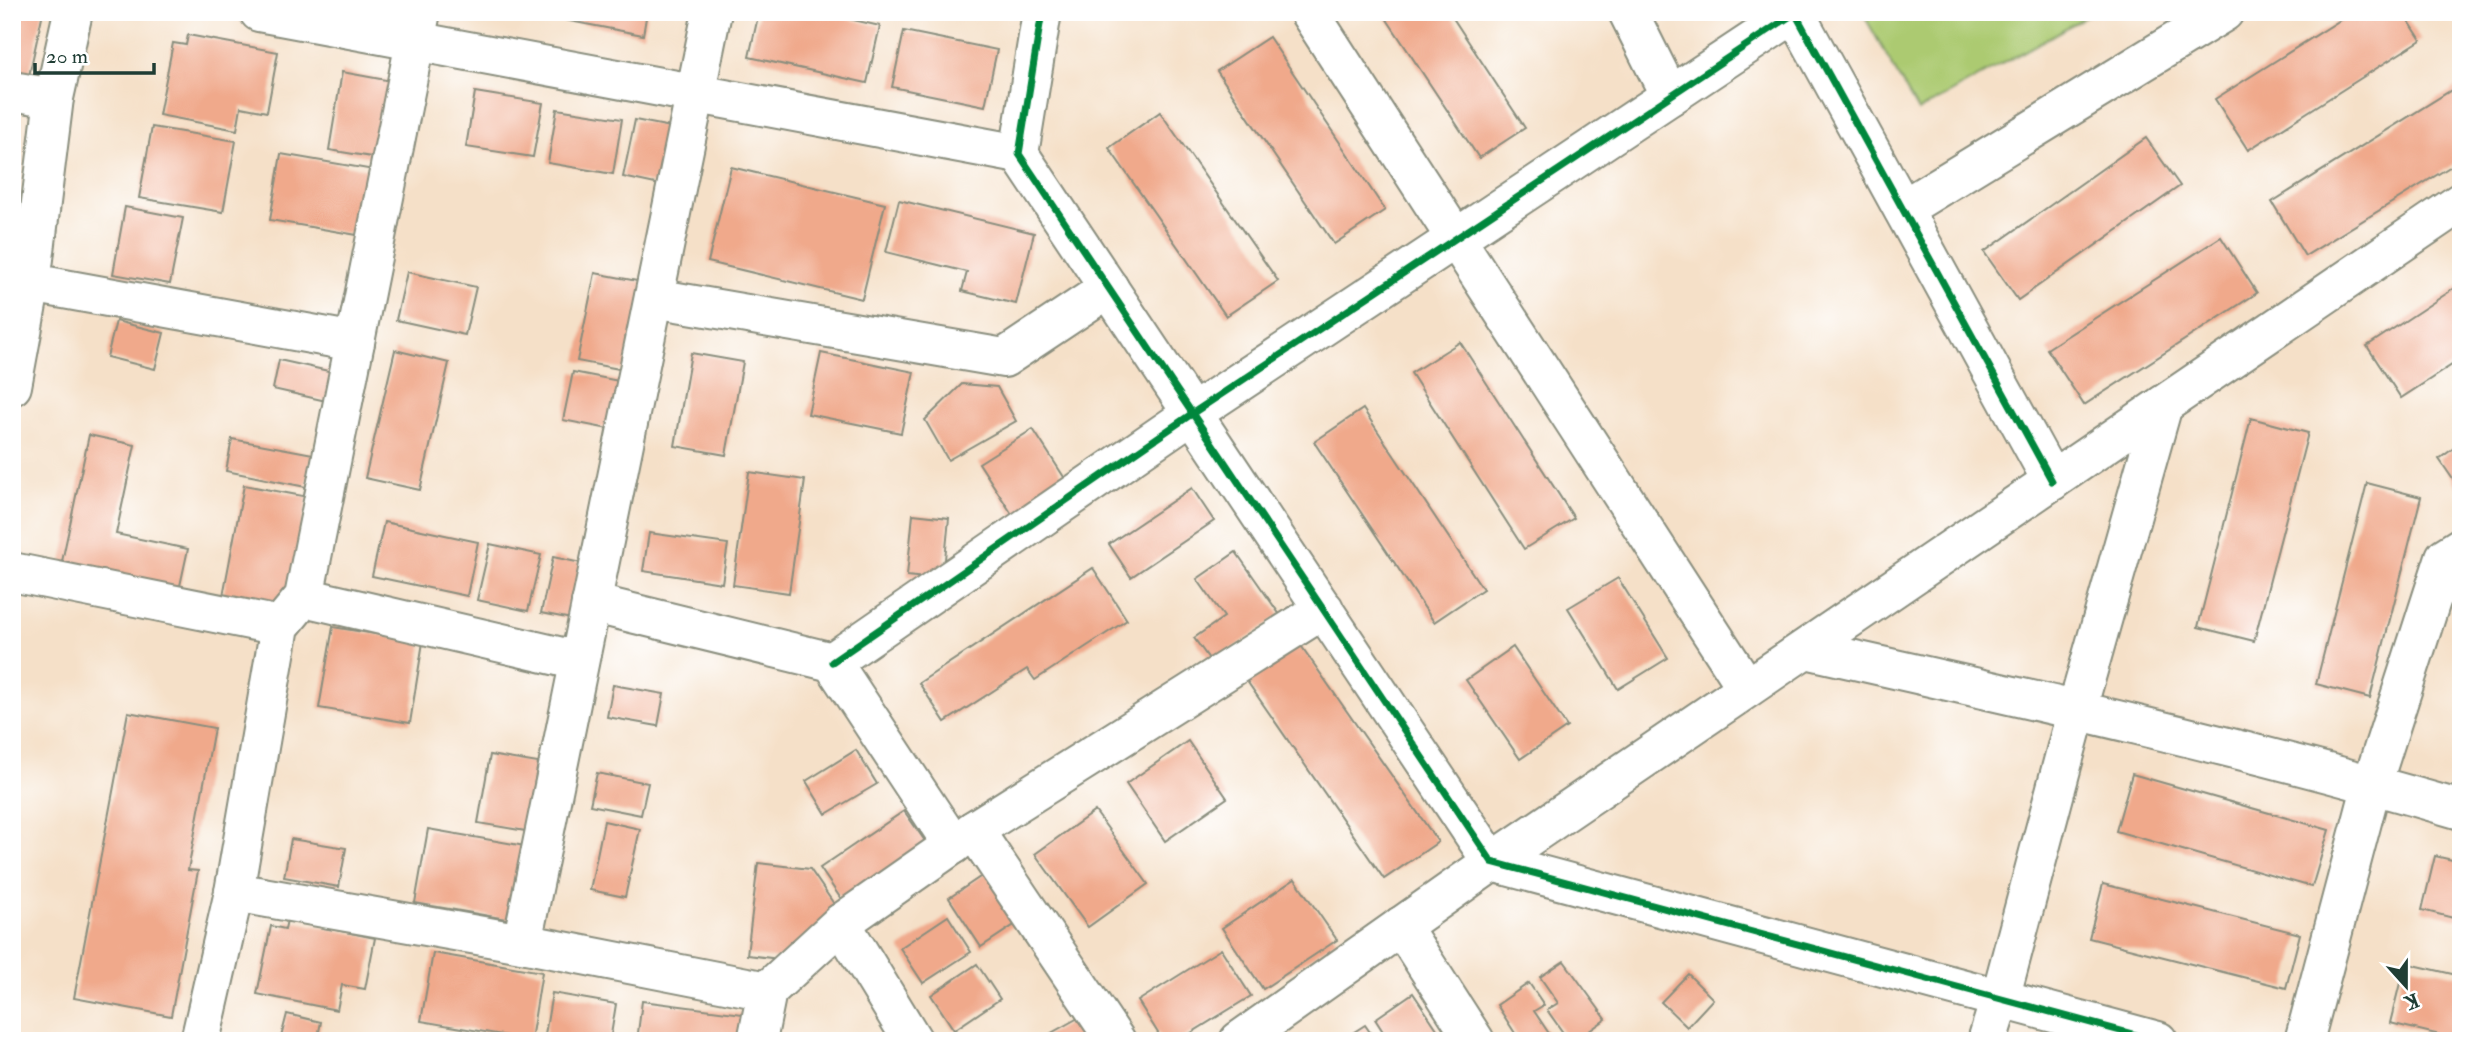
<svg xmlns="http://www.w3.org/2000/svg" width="2473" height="1053" viewBox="0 0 2473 1053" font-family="'IM FELL Double Pica',serif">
<rect width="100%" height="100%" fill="#fff"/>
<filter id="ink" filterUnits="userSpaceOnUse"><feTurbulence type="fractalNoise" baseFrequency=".0143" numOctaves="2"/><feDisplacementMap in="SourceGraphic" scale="14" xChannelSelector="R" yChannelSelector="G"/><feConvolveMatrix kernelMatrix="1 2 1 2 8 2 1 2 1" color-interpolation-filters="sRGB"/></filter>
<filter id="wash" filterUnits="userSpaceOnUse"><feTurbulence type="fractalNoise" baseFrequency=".00686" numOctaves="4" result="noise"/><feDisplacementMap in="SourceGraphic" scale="28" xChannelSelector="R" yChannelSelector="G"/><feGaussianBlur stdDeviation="1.57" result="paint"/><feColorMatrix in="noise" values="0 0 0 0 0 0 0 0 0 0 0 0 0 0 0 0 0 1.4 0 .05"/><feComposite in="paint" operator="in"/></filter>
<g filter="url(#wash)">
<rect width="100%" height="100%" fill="#f5e0c8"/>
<path fill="#acca71" stroke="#668452" stroke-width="2" d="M1862 12H2094L1918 111Z"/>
<g id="blocks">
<g fill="#f0a98b">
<path d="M12 12H43L29 76 12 73Z"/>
<path d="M523 12H647L643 35Z"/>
<path d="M759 12H818L880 26 867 83 749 57Z"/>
<path d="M1382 12H1449L1525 128 1479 158Z"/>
<path d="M2353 12H2403L2421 40 2248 150 2215 99Z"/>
<path d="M904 31 997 50 985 106 892 87Z"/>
<path d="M188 35 278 52 267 112 241 107 237 130 159 115 173 43 186 45Z"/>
<path d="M1269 37 1385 210 1334 244 1217 71Z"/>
<path d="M342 72 397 82 384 159 329 150Z"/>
<path d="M2458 86 2461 91V160L2305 256 2272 202Z"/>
<path d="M475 92 543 103 533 157 466 147Z"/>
<path d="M557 109 622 119 613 174 548 163Z"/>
<path d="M1160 112 1278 281 1226 316 1109 148Z"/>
<path d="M635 120 686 130 674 188 623 177Z"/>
<path d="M152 127 236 141 223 212 139 198Z"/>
<path d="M2146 138 2180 186 2018 300 1984 252Z"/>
<path d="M281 154 374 170 363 236 270 220Z"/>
<path d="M731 167 885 204 862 299 708 262Z"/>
<path d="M899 200 1034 233 1016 304 962 291 967 272 886 252Z"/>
<path d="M125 207 183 218 170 284 113 274Z"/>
<path d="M2221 237 2257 293 2084 405 2047 349Z"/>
<path d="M407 272 476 287 465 335 396 320Z"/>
<path d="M595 273 653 284 635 372 577 361Z"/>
<path d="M2461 284V359L2401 398 2367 346Z"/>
<path d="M116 321 164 333 155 369 107 357Z"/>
<path d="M1460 342 1574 518 1524 549 1411 373Z"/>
<path d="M395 350 449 363 420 490 365 478Z"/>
<path d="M691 353 743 362 726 455 675 446Z"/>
<path d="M821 353 914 372 901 433 808 414Z"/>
<path d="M279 360 342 374 335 403 273 389Z"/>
<path d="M573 372 634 384 624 432 563 420Z"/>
<path d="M962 384 997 387 1016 421 948 460 925 420Z"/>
<path d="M1363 409 1483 589 1434 622 1314 442Z"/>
<path d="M2251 418 2308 433 2254 641 2198 627Z"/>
<path d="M1033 429 1071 488 1017 522 979 463Z"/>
<path d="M89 435 135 445 116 534 188 549 178 595 60 571Z"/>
<path d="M232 439 313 454 306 487 226 471Z"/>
<path d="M2461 443V491L2439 459Z"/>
<path d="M749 472 805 480 789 593 733 585Z"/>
<path d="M2367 483 2421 497 2370 698 2316 684Z"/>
<path d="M244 485 308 497 287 608 223 596Z"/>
<path d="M1192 488 1214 521 1131 577 1109 544Z"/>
<path d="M913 514 949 518 943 580 907 576Z"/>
<path d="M384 522 478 542 467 596 372 576Z"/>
<path d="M649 533 728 544 722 583 643 571Z"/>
<path d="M490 544 541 555 528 611 477 600Z"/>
<path d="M1236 552 1280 615 1212 663 1194 638 1224 617 1197 579Z"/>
<path d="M553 557 595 566 582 621 541 613Z"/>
<path d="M1093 568 1127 620 1035 680 1027 669 945 722 919 683Z"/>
<path d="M1618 578 1668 658 1618 689 1568 608Z"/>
<path d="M333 627 423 642 410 723 319 708Z"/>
<path d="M1295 637 1438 842 1384 879 1242 674Z"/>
<path d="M1513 647 1567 727 1520 759 1466 680Z"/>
<path d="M613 685 664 694 658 726 607 717Z"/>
<path d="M128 712 214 728 188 870 198 871 171 1016 74 998Z"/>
<path d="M1188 741 1227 798 1165 841 1126 784Z"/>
<path d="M856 750 877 784 826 814 806 781Z"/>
<path d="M490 755 538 763 526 831 478 823Z"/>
<path d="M597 773 648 783 641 815 590 805Z"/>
<path d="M2132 774 2329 830 2312 887 2116 831Z"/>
<path d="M904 811 932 851 848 909 820 868Z"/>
<path d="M1095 811 1148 884 1088 927 1035 854Z"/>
<path d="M604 821 640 829 625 897 590 890Z"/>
<path d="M428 829 525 846 512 920 415 903Z"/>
<path d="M291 839 346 848 339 887 284 877Z"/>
<path d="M2435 856 2461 862V920L2422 910Z"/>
<path d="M758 863 810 869 834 904 831 924 779 959 747 955Z"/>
<path d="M995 867 1028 916 981 947 949 898Z"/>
<path d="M1295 879 1337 940 1263 989 1222 928Z"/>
<path d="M2103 884 2300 934 2286 988 2089 938Z"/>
<path d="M948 916 971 952 923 983 900 948Z"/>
<path d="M287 920 375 938 365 989 342 985 337 1010 257 994 271 926 285 929Z"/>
<path d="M1221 949 1251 996 1178 1041H1163L1138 1001Z"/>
<path d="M433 953 542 972 531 1040 421 1021Z"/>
<path d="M1564 961 1606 1019 1575 1041H1569L1547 1010 1558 1003 1540 977Z"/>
<path d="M2405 963 2461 976V1040L2390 1023Z"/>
<path d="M977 964 1000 999 954 1030 931 995Z"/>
<path d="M1688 974 1713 999 1687 1027 1661 1002Z"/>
<path d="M1529 983 1544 1005 1534 1011 1554 1041H1520L1497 1005Z"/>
<path d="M552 993 616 1004 610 1041H544Z"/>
<path d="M1413 993 1445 1041H1389L1375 1019Z"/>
<path d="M642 1001 743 1014 739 1041H637Z"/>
<path d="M287 1014 321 1022 317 1041H280Z"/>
<path d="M1080 1017 1094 1041H1037Z"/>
<path d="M1365 1025 1376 1041H1340Z"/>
</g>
</g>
</g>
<g filter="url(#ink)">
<use href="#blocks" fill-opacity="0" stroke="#8a8e7e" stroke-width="2"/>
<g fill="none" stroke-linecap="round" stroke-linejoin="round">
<g stroke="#8a8e7e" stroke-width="42">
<g id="street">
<path d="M259 12 1019 154"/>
<path d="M1042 12 1019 154 1492 862 2158 1041"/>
<path d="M1309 12 1747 688"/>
<path d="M1628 12 1670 96"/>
<path d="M12 91 54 98"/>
<path d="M1903 209 2224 12"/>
<path d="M31 283 355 342"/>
<path d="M654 298 1004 358 1109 288"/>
<path d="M12 386 31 283 54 98 73 12"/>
<path d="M12 572 280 626"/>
<path d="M304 597 579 661"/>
<path d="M591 603 832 662 953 845"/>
<path d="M1806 649C2025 698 2245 747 2461 810"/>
<path d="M832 662 1193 413 1795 13 2052 481"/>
<path d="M974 830 1116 1041"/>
<path d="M234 892 522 943 767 991"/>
<path d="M841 923 913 1041"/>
<path d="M1401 926 1475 1041"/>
<path d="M522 943 712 12"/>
<path d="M200 1041 234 892 280 626 304 597 421 12"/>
<path d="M757 1041 767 991 841 923 974 830 1324 609"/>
<path d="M1239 1041 1492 862 2461 202"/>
<path d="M1987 1041 2000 999 2077 709 2163 405"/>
<path d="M2304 1041 2372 784 2445 557 2461 547"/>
</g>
</g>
<use href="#street" stroke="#fff" stroke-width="38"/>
<g stroke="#fff" stroke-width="11">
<g id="cycleway">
<path d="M1042 12 1019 154 1492 862 2158 1041"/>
<path d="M832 662 1193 413 1795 13 2052 481"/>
</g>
</g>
<use href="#cycleway" stroke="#00873e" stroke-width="7"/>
</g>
</g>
<rect width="2473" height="1053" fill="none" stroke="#fff" stroke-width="42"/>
<g transform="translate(2406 986) rotate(159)" stroke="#ffffff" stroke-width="5" paint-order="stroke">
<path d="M0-5L12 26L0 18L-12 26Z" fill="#1f3d34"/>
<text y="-10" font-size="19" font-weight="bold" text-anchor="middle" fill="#1f3d34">K</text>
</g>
<path d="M35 63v10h119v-10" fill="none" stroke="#1f3d34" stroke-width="3.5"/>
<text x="46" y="63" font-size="21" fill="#1f3d34" stroke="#ffffff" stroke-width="5" paint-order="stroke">20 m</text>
</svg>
